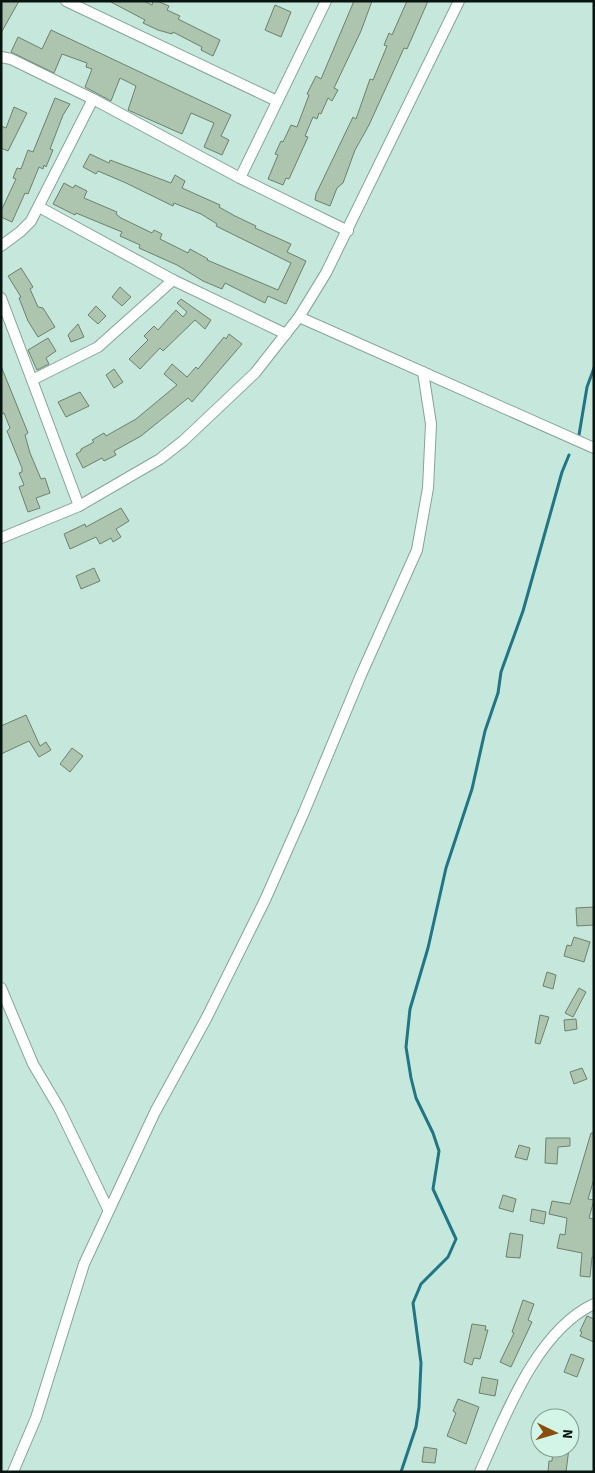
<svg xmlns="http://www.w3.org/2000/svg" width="595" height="1473" viewBox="0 0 595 1473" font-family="'Source Sans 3',sans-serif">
<rect width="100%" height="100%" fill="#c6e7db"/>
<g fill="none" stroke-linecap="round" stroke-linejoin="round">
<g stroke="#207685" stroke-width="3">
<path d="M579 435 587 387 594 368"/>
<path d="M401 1472 416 1427 419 1407 421 1363 413 1303 421 1284 448 1257 456 1239 433 1189 439 1151 433 1133 416 1098 411 1078 406 1047 410 1009 428 948 446 868 472 789 485 731 498 693 501 672 523 611 562 472 569 455"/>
</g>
</g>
<g fill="#adc5af" stroke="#6b816d">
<path d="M1 1H19L1 33Z"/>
<path d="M109 1H144L152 5 153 1H157L169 6 167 10 180 16 178 19 220 40 213 56 201 50 202 47 173 32 172 34 158 30 143 23 145 20Z"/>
<path d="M354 1H372L361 31 334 88 338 90 332 101 328 98 321 114 319 113 317 119 313 117 305 136 308 137 289 179 286 178 283 185 268 179 278 155 275 154 281 141 283 142 291 125 297 127 309 95 307 94 316 76 321 79Z"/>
<path d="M407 1H428L407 49 404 48 369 125 355 150 343 183 337 188 330 206 315 200 316 194 353 117 356 119 370 79 373 80 387 46 384 45 389 33 392 35Z"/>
<path d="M275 5 291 12 281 37 265 30Z"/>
<path d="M51 30 231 115 221 136 229 140 222 155 204 147 214 123 191 113 182 134 128 110 136 86 120 78 111 101 85 87 92 69 86 67 87 63 62 54 54 73 11 52 18 37 42 49Z"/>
<path d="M55 98 70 104 63 115 50 149 53 150 46 167 44 165 43 169 39 167 28 194 25 193 12 222 1 217V211L16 179 13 178 17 168 21 169 28 150 33 152Z"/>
<path d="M14 107 27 113 8 151 1 148V126L6 128Z"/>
<path d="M90 154 109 163 110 160 171 183 175 175 185 181 182 188 220 205 219 207 235 216 256 226 255 228 291 244 287 252 306 261 286 304 268 296 265 303 225 283 222 289 203 281 177 265 139 248 140 245 120 236 122 232 76 213 75 215 53 204 64 183 73 188 75 185 87 191 84 198 117 212 116 214 121 218 152 233 154 230 162 234 160 239 188 253 190 249 208 259 207 260 278 290 291 263 216 226 217 224 201 214 174 203 173 206 126 183 98 171 96 174 83 167Z"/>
<path d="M21 268 33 287 30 289 38 307 43 308 55 327 38 337 28 321 19 298 21 297 8 276Z"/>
<path d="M120 287 131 297 122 306 112 297Z"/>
<path d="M181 299 211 320 205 329 195 320 163 351 160 348 140 369 129 359 148 340 144 336 154 326 158 330 176 310 183 317 187 312 177 303Z"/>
<path d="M96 306 106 316 98 324 88 315Z"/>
<path d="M78 324 84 337 71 342 68 335Z"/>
<path d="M229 334 242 344 192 402 188 398 141 436 114 451 116 455 104 461 102 458 83 468 76 454 81 451V449L94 442 92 440 104 433 106 436 136 419 177 385 164 374 172 364 187 377 196 367 198 369 224 337 226 339Z"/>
<path d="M48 338 56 351 46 358 49 364 37 370 28 350Z"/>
<path d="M1 366 28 433 25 435 30 453 41 479 45 478 50 493 36 498 40 508 28 512 19 487 24 485 19 473 22 472V468L7 431 10 428 4 413 1 414Z"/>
<path d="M114 369 123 382 114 388 106 375Z"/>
<path d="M80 392 89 406 66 417 58 402Z"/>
<path d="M121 508 129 521 116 529 121 537 113 542 111 538 100 544 96 537 70 549 64 534 85 524 86 527Z"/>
<path d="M94 568 100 581 81 589 76 576Z"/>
<path d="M26 715 40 746 46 742 51 750 39 757 29 741 1 754V726Z"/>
<path d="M72 748 83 756 70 772 60 764Z"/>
<path d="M594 907V925L577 926 576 908Z"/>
<path d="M574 937 590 942 584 962 564 956 567 945 571 946Z"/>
<path d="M547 972 556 975 553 989 543 986Z"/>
<path d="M579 988 586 992 573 1017 565 1013Z"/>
<path d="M540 1015 549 1017 540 1044 535 1043Z"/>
<path d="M576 1019 577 1029 565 1031 564 1020Z"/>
<path d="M582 1068 587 1079 574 1084 570 1072Z"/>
<path d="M591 1133H594V1179L588 1199 594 1200 589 1218 594 1219V1258L592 1257 590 1277 580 1276 582 1253 557 1248 560 1234 565 1235 567 1218 549 1214 552 1201 570 1204Z"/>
<path d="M546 1138H570V1146L558 1147 557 1164 545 1163Z"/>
<path d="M519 1145 530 1148 527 1160 515 1157Z"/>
<path d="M503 1195 516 1199 513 1212 499 1208Z"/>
<path d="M532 1209 546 1212 544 1224 530 1221Z"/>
<path d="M510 1233 523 1235 520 1258 506 1257Z"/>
<path d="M523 1300 534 1304 528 1320 532 1322 511 1367 500 1362 514 1333 512 1332Z"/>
<path d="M587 1316 594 1319V1342L580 1336 582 1332 580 1331Z"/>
<path d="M472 1324 486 1326 485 1330H488L480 1359 474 1358 472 1365 464 1362Z"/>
<path d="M571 1354 584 1359 577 1377 564 1372Z"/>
<path d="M482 1377 498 1380 495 1396 479 1393Z"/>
<path d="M458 1399 479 1407 466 1444 447 1436 456 1413 453 1411Z"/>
<path d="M424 1447 437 1449 435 1463 422 1462Z"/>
<path d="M553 1448H569L566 1472H548L549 1461H552Z"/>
</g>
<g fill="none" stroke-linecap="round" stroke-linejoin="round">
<g stroke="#84a498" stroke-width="12">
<g id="minor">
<path d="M66 1 277 101"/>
<path d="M1 57 11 59 93 99"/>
<path d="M240 178 326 1"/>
<path d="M39 207 173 280 286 334"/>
<path d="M1 246 20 232 31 221 93 99 240 178 348 231"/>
<path d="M1 298 32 380"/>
<path d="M299 317 594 448"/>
<path d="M79 506 32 380 98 347 173 280"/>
<path d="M1 538 79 506 160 459 183 441 255 373 299 317 326 273 459 1"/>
<path d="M1 988 33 1064 59 1108 108 1209"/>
<path d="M13 1472 36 1418 84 1264 155 1112 207 1017 265 900 304 812 361 675 417 550 428 488 431 424 423 372"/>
<path d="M480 1472C505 1417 536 1331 594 1304"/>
</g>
</g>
<use href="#minor" stroke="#fff" stroke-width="10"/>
</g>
<rect width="595" height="1473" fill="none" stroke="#081410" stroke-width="5"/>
<g transform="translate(555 1433) rotate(95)"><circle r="24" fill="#d3f5e8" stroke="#829b92"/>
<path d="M0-4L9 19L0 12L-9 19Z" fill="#8a4e0d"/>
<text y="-8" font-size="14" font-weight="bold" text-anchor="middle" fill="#081410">N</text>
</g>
</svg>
